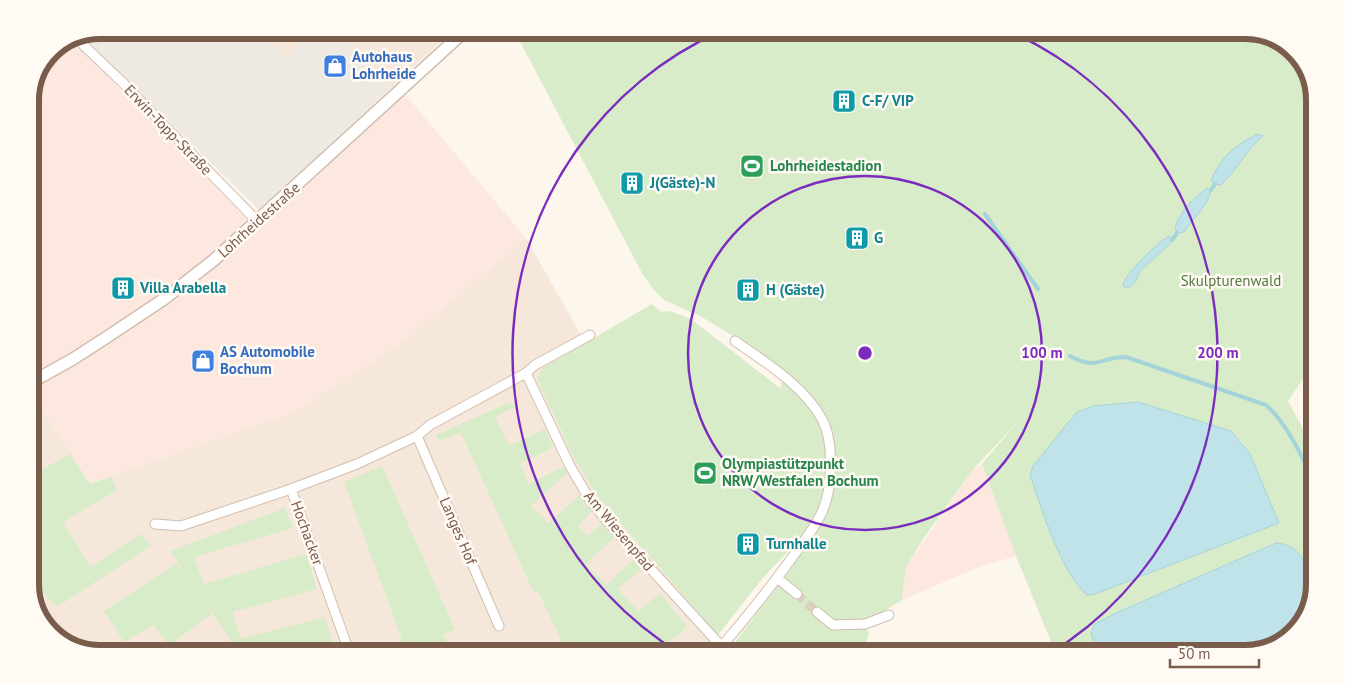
<svg xmlns="http://www.w3.org/2000/svg" width="1345" height="684" viewBox="0 0 1345 684" font-family="'PT Sans',sans-serif">
<rect width="100%" height="100%" fill="#fdf6ec"/>
<g fill="#f5e8da">
<path d="M258 30H314L285 59Z"/>
<path d="M336 30H453L391 88Z"/>
<path d="M526 238 586 344 542 369 537 379 574 458 596 495 718 635 702 654H99L69 647 42 623 30 589V389L90 483 294 412 399 344Z"/>
</g>
<g fill="#fde8e0">
<path d="M73 41 249 220 210 256 161 295 72 354 30 377V95L51 50Z"/>
<path d="M405 94 526 238 399 344 294 412 90 483 30 389 78 363 169 304 189 288 263 225Z"/>
<path d="M982 464 1016 556 976 568 902 600 906 567 972 471Z"/>
</g>
<path fill="#efe9e4" d="M99 30H258L285 59 314 30H336L391 88 259 210 83 37Z"/>
<g fill="#d8ecc9">
<path d="M514 30H1246L1276 37 1303 61 1315 95V361L1288 401 1315 451V585L1308 615 1284 642 1246 654H1056L1016 556 982 464 1020 419 972 471 923 539 906 567 902 600 864 623 869 634 862 654H726L793 566 824 513 829 432 784 372 763 354 700 316 664 300 653 289 642 273Z"/>
<path d="M652 304 661 312 670 311 691 319 781 389 782 378 807 402 819 421 824 434 828 481 820 510 809 529 762 579 718 635 596 495 574 458 537 379 541 369Z"/>
<path d="M508 403 517 406 495 417 509 446 545 429 553 447 520 464 528 484 563 467 567 473 531 506 548 523 580 495 592 511 578 526 587 536 602 523 614 538 586 564 606 585 634 559 642 568 618 589 638 611 660 593 687 627 655 654H566L567 653 538 591 534 593 461 433 439 441 436 435Z"/>
<path d="M70 454 90 484 111 477 117 490 63 522 90 567 141 534 151 546 57 607 30 577V514L43 507 32 485H30V476Z"/>
<path d="M382 466 455 629 443 635 449 648 434 654H405L400 634 344 482Z"/>
<path d="M285 508 293 528 194 557 204 584 306 554 317 589 233 612 241 639 325 617 335 647 313 654H240L170 551Z"/>
<path d="M177 563 212 614 169 645 154 625 124 642 104 611Z"/>
</g>
<g fill="#bfe3e8" stroke="#a5d3da">
<path d="M1257 134 1263 136C1246 150 1237 170 1221 185L1215 184 1211 181C1221 156 1234 147 1257 134Z"/>
<path d="M1207 188 1211 190C1209 204 1192 220 1184 232L1177 233 1175 227C1181 210 1193 199 1207 188Z"/>
<path d="M1169 236 1172 240 1170 244 1140 271 1136 281 1130 287H1124L1123 284C1129 270 1156 244 1169 236Z"/>
<path d="M1138 402 1231 431 1250 454 1279 523 1095 594 1087 595C1060 571 1042 509 1030 475L1033 466 1076 413 1093 406Z"/>
<path d="M1276 543C1301 545 1305 564 1315 583L1308 615 1284 642 1246 654H1098L1091 633 1095 624 1116 613Z"/>
</g>
<g fill="none" stroke-linecap="round" stroke-linejoin="round">
<g stroke="#a5d3da" stroke-width="4">
<path d="M1211 190 1215 184"/>
<path d="M985 214 1038 289"/>
<path d="M1172 240 1177 233"/>
<path d="M1070 356C1098 371 1099 357 1126 357L1266 405C1289 426 1301 456 1315 483"/>
</g>
<path stroke="#dcd0c4" stroke-width="9" stroke-dasharray="9 4.5" stroke-linecap="butt" d="M797 594 817 612"/>
<g stroke="#d1beb0" stroke-width="11">
<g id="minor">
<path d="M77 39 121 81 258 222"/>
<path d="M526 373 570 466 590 500 608 522 722 647"/>
<path d="M417 436 499 626"/>
<path d="M291 489 350 654"/>
<path d="M155 524 181 526 291 489 357 464 417 436 430 425 526 373 535 365 590 335"/>
<path d="M777 578 797 594"/>
<path d="M817 612 833 625 865 624 889 615"/>
<path d="M715 654C742 623 767 592 791 559 802 544 814 529 822 512 833 488 834 442 822 419 804 386 765 362 735 341"/>
</g>
</g>
<g stroke="#d1beb0" stroke-width="14">
<path id="tertiary" d="M30 383 73 359 110 335 164 299 214 260 466 30"/>
</g>
<use href="#minor" stroke="#fff" stroke-width="9"/>
<use href="#tertiary" stroke="#fff" stroke-width="11"/>
</g>
<g fill="none" stroke="#7b2cbf" stroke-width="2.5">
<circle cx="865" cy="353" r="177"/>
<path d="M681 654A353 353 0 0 1 721 31M1009 31A353 353 0 0 1 1049 654"/>
</g>
<defs>
<g id="shop-square" transform="scale(1.25)"><rect x="-9" y="-9" width="18" height="18" rx="4" fill="#3f7fe0" stroke="#fffaf3"/><path d="M-5-2.5h2.3a2.7 3.5 0 0 1 5.4 0H5L5.5 6h-11ZM-1.5-2.5h3a1.5 2.3 0 0 0-3 0Z" fill="#fff"/></g>
<g id="building-square" transform="scale(1.25)"><rect x="-9" y="-9" width="18" height="18" rx="4" fill="#0f9aa8" stroke="#fffaf3"/><path d="M-4-6H4V6H1V3H-1V6H-4ZM-2.5-4.3h1.7v1.8h-1.7ZM.8-4.3h1.7v1.8H.8ZM-2.5-1h1.7V.8h-1.7ZM.8-1h1.7V.8H.8Z" fill="#fff"/></g>
<g id="stadium-square" transform="scale(1.25)"><rect x="-9" y="-9" width="18" height="18" rx="4" fill="#2e9e5b" stroke="#fffaf3"/><path d="M0-5a6.5 5 0 1 0 0 10a6.5 5 0 1 0 0-10ZM-3.5-1.8h7v3.6h-7Z" fill="#fff"/></g>
</defs>
<g fill-rule="evenodd">
<use href="#shop-square" x="335" y="66"/>
<use href="#building-square" x="844" y="101"/>
<use href="#stadium-square" x="752" y="166"/>
<use href="#building-square" x="632" y="183"/>
<use href="#building-square" x="857" y="238"/>
<use href="#building-square" x="123" y="288"/>
<use href="#building-square" x="748" y="290"/>
<use href="#shop-square" x="203" y="361"/>
<use href="#stadium-square" x="705" y="473"/>
<use href="#building-square" x="748" y="544"/>
</g>
<g text-anchor="middle" stroke-width="5" stroke-linejoin="round" paint-order="stroke">
<g font-size="15" font-weight="bold" fill="#366cbe" stroke="#fffaf3" text-anchor="start">
<text x="352" y="62">Autohaus<tspan x="352" dy="17">Lohrheide</tspan></text>
<text x="220" y="357">AS Automobile<tspan x="220" dy="17">Bochum</tspan></text>
</g>
<g font-size="15" font-weight="bold" fill="#0d838f" stroke="#fffaf3" text-anchor="start">
<text x="862" y="106">C-F/ VIP</text>
<text x="650" y="188">J(Gäste)-N</text>
<text x="874" y="243">G</text>
<text x="140" y="293">Villa Arabella</text>
<text x="766" y="295">H (Gäste)</text>
<text x="766" y="549">Turnhalle</text>
</g>
<g font-size="15" fill="#7a5c4d" stroke="#fffaf3">
<text transform="translate(168 130) rotate(46)" y="5">Erwin-Topp-Straße</text>
<text transform="translate(259 220) rotate(-42)" y="5">Lohrheidestraße</text>
<text transform="translate(458 531) rotate(67)" y="5">Langes Hof</text>
<text transform="translate(619 531) rotate(50)" y="5">Am Wiesenpfad</text>
<text transform="translate(307 533) rotate(70)" y="5">Hochacker</text>
</g>
<g font-size="15" font-weight="bold" fill="#27864d" stroke="#fffaf3" text-anchor="start">
<text x="770" y="171">Lohrheidestadion</text>
<text x="722" y="469">Olympiastützpunkt<tspan x="722" dy="17">NRW/Westfalen Bochum</tspan></text>
</g>
<g font-size="15" fill="#537a41" stroke="#fffaf3">
<text x="1231" y="286">Skulpturenwald</text>
</g>
</g>
<path d="M0 0H1345V684H0ZM100 39H1245A61 61 0 0 1 1306 100V584A61 61 0 0 1 1245 645H100A61 61 0 0 1 39 584V100A61 61 0 0 1 100 39Z" fill="#fffaf3" fill-rule="evenodd"/>
<path fill="none" stroke="#7a5c4d" stroke-width="6" d="M100 39H1245A61 61 0 0 1 1306 100V584A61 61 0 0 1 1245 645H100A61 61 0 0 1 39 584V100A61 61 0 0 1 100 39Z"/>
<circle cx="865" cy="353" r="8" fill="#7b2cbf" stroke="#fffaf3" stroke-width="2.5"/>
<g font-size="15" text-anchor="middle" font-weight="bold" fill="#7b2cbf" stroke="#fffaf3" stroke-width="5" stroke-linejoin="round" paint-order="stroke">
<text x="1042" y="358">100 m</text>
<text x="1218" y="358">200 m</text>
</g>
<path d="M1170 659v8h89v-8" fill="none" stroke="#7a5c4d" stroke-width="2.5"/>
<text x="1178" y="659" font-size="15" fill="#7a5c4d" stroke="#fffaf3" stroke-width="4" paint-order="stroke">50 m</text>
</svg>
